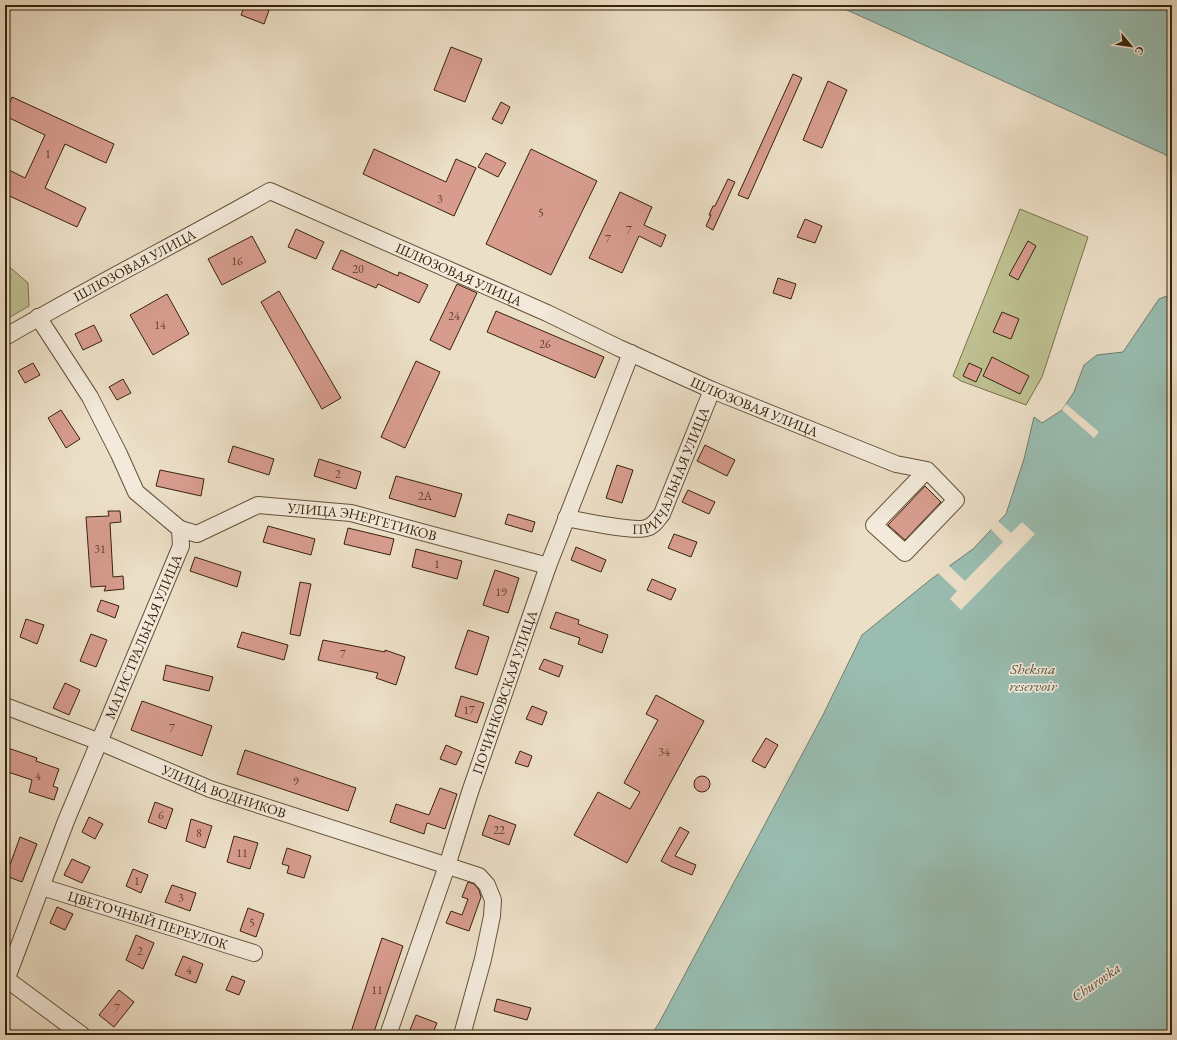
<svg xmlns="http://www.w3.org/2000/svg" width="1177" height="1040" viewBox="0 0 1177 1040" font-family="'EB Garamond',serif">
<rect width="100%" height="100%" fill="#ecdfc7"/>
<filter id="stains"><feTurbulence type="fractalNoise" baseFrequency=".005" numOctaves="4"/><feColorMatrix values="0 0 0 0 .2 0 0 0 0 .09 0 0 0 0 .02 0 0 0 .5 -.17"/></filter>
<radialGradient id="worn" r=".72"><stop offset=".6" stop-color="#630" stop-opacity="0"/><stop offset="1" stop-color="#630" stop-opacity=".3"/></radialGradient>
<g fill="#bec091" stroke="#7a724c">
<path d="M1020 209 1088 237 1042 377 1026 405 961 381 953 376Z"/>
<path d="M5 263 28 283 29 306 5 320Z"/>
</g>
<g fill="#99bdb1" stroke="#727f6d">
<path d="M836 5H1172V159L1164 154Z"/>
<path d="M1172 294V1035H651L659 1023 823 715 862 635 930 580 973 549 1006 514 1024 459 1034 417 1042 423 1062 410 1074 392 1084 365 1097 355 1123 352 1159 299Z"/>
</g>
<g fill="#ecdfc7">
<path d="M1066 404 1099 432 1094 438 1062 410Z"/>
<path d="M997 520 1011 533 1022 522 1035 534 961 610 950 599 957 591 937 572 948 565 965 581 1003 542 990 528Z"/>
</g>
<g fill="#d79c8e" stroke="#372308">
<path d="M245 5H271L264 24 241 15Z"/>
<path d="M451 47 482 59 465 102 434 90Z"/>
<path d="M793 74 802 78 748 199 738 195Z"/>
<path d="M828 81 847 90 822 148 803 140Z"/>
<path d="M12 97 114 144 106 163 65 144 45 188 86 208 77 227 5 194V168L25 178 45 135 5 116V113Z"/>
<path d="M501 102 510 107 502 124 492 119Z"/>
<path d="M374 149 446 182 456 159 476 168 454 216 363 174Z"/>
<path d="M531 149 597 181 551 275 486 244Z"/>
<path d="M486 153 506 163 498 177 478 167Z"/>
<path d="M728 179 735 182 713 230 706 226 711 215H709L713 206H715Z"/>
<path d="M620 192 652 207 644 225 666 235 661 247 639 236 622 273 589 258Z"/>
<path d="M805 219 822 226 815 243 797 237Z"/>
<path d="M296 229 324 242 316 259 288 247Z"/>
<path d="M252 236 266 262 222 285 208 259Z"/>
<path d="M1028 241 1036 246 1018 280 1009 275Z"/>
<path d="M341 250 398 276 399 272 428 285 419 303 378 284 376 288 332 269Z"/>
<path d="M778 278 796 284 791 299 773 293Z"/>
<path d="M457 284 477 293 450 350 430 340Z"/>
<path d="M279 291 341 398 322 409 261 302Z"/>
<path d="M167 294 189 334 153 355 130 315Z"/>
<path d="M496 311 604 357 595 378 487 332Z"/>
<path d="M1002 312 1019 319 1011 339 993 332Z"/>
<path d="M94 325 102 341 83 350 75 334Z"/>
<path d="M992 357 1029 376 1020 394 983 376Z"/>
<path d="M416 361 440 372 405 448 381 437Z"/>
<path d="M33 363 40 375 25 383 18 371Z"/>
<path d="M969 363 982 369 976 382 963 376Z"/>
<path d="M123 379 131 393 117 400 109 387Z"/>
<path d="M61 410 80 439 66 448 48 418Z"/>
<path d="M705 445 735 460 727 476 697 461Z"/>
<path d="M233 446 274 459 269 475 228 462Z"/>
<path d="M319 459 361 472 356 489 314 476Z"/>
<path d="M617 465 633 470 622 503 606 498Z"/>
<path d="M160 470 204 479 201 496 156 486Z"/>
<path d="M396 476 462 494 455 517 389 498Z"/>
<path d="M925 486 941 502 905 540 888 525Z"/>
<path d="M688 490 715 502 709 514 682 502Z"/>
<path d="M108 511H120L121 522 110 523 113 577 123 576 124 589 104 591 106 586 91 587 86 517 109 516Z"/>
<path d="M508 514 535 522 532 532 505 524Z"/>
<path d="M268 526 315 539 311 555 263 542Z"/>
<path d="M348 528 394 539 390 555 344 544Z"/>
<path d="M674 534 697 542 691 557 668 548Z"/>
<path d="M576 547 606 560 601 572 571 560Z"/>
<path d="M416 549 462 561 457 579 412 567Z"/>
<path d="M195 557 241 572 237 587 190 571Z"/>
<path d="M495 570 519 578 508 613 483 605Z"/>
<path d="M652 579 676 589 671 600 647 590Z"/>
<path d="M300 582 311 584 300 636 290 634Z"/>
<path d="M101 600 119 606 115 618 97 611Z"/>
<path d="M556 612 579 620 578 624 608 635 602 653 578 644 580 638 550 628Z"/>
<path d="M26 619 44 625 37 644 20 637Z"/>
<path d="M468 630 489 637 477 675 455 668Z"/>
<path d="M242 632 288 645 284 660 237 647Z"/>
<path d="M91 634 107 640 96 667 80 661Z"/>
<path d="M323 640 385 652V650L405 657 396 685 376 678 378 673 318 660Z"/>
<path d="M544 659 563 666 559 677 539 669Z"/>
<path d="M166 665 213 677 209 691 163 680Z"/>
<path d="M65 683 80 690 69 715 53 708Z"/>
<path d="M656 695 704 721 627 863 574 835 598 792 630 809 640 792 624 783 658 720 646 714Z"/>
<path d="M461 696 484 703 477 723 455 716Z"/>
<path d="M142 701 212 726 202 756 131 730Z"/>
<path d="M532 706 547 712 542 725 526 719Z"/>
<path d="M766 738 778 745 765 768 752 761Z"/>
<path d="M446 745 462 752 456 765 440 759Z"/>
<path d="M5 747 37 758 36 761 59 769 53 786 58 788 54 800 29 792 32 780 5 771Z"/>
<path d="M245 750 356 788 348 811 237 774Z"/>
<path d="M520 751 532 756 528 767 515 763Z"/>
<circle cx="702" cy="784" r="8"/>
<path d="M440 788 457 794 445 829 427 823 424 834 390 822 396 804 429 815Z"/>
<path d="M155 802 173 809 166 829 148 822Z"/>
<path d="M489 815 516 825 509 845 482 835Z"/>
<path d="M89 817 103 824 95 839 82 832Z"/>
<path d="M191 819 212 826 205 848 186 841Z"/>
<path d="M680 827 689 832 675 856 696 865 692 875 670 866 661 861Z"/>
<path d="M234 836 258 843 250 869 227 862Z"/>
<path d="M20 837 37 844 22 882 6 876Z"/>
<path d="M287 848 311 856 304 878 287 873 289 866 282 864Z"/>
<path d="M72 859 90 867 82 883 64 875Z"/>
<path d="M133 869 148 875 141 893 126 886Z"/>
<path d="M468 882 474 884 479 890 481 897 469 931 446 923 451 911 462 915 468 899 462 897Z"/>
<path d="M172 885 196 893 190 911 165 902Z"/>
<path d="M57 907 73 914 65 930 50 923Z"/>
<path d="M248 908 264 914 256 937 240 931Z"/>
<path d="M136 935 154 943 143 969 126 960Z"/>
<path d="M382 938 403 946 373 1035H350Z"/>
<path d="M183 956 203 964 196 983 175 975Z"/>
<path d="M232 976 245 981 239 995 226 990Z"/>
<path d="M119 990 134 1002 114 1027 99 1015Z"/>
<path d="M497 999 531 1008 527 1020 494 1011Z"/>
<path d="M416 1015 437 1023 432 1035H423L410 1030Z"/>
</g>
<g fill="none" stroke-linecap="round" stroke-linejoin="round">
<g stroke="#645238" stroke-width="18">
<g id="minor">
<path id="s1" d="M5 337C92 286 182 241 270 191L547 313 619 348 712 390 896 464 927 470 956 500 905 553 874 525 927 470"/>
<path id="s2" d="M566 518C582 521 634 532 646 528 654 526 657 520 662 514L712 390"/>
<path id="s3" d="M180 529 197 534 258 505 351 513 548 566"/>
<path id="s4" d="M5 706 100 742 210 789 479 876 487 885 493 900 492 916 483 959 462 1035"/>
<path id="s5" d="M42 887 254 953"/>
<path d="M5 978 82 1035"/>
<path id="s6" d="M5 983 66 821 181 546 180 529 136 492 119 454 90 397 38 317"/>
<path id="s7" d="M388 1035 447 866 470 792 548 566 631 353"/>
</g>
</g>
<use href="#minor" stroke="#f3eadb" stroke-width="16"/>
</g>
<g text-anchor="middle" stroke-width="3.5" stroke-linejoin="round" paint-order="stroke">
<g font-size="12" fill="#5f412a">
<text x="48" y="158">1</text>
<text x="440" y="203">3</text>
<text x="541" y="216">5</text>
<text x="629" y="234">7</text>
<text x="608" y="243">7</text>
<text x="237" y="265">16</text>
<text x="358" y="273">20</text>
<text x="454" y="320">24</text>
<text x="160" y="329">14</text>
<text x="545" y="348">26</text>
<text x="338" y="478">2</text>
<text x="425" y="500">2А</text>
<text x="100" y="553">31</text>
<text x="437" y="568">1</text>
<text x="501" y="596">19</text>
<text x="343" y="658">7</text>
<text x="469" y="714">17</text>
<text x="172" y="732">7</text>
<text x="664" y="756">34</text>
<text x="38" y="780">4</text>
<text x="296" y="785">9</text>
<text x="161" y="819">6</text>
<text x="499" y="834">22</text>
<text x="199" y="837">8</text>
<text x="242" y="857">11</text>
<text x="137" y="885">1</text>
<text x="181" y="902">3</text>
<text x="252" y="926">5</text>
<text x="140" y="955">2</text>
<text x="189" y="974">4</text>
<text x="377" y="994">11</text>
<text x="117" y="1012">7</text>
</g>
<g font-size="14" fill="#372308" stroke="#f3eadb">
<text dy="5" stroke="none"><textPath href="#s1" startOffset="148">ШЛЮЗОВАЯ УЛИЦА</textPath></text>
<text dy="5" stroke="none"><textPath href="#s1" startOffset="509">ШЛЮЗОВАЯ УЛИЦА</textPath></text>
<text dy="5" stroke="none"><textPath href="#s1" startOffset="833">ШЛЮЗОВАЯ УЛИЦА</textPath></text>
<text dy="5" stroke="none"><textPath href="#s2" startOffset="142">ПРИЧАЛЬНАЯ УЛИЦА</textPath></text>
<text dy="5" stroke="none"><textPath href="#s3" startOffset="191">УЛИЦА ЭНЕРГЕТИКОВ</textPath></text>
<text dy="5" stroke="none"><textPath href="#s6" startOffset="373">МАГИСТРАЛЬНАЯ УЛИЦА</textPath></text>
<text dy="5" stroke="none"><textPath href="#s7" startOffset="362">ПОЧИНКОВСКАЯ УЛИЦА</textPath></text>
<text dy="5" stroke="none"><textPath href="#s4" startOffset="235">УЛИЦА ВОДНИКОВ</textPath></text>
<text dy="5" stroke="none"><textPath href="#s5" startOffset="111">ЦВЕТОЧНЫЙ ПЕРЕУЛОК</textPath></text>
</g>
<g font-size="15" font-style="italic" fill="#54513b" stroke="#f3eadb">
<text x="1033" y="674">Sheksna<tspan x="1033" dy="17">reservoir</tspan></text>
<text transform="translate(1096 982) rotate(-35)" y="5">Churovka</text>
</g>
</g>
<rect width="1177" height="1040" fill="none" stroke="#ecdfc7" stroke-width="20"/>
<rect x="6" y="6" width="1165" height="1028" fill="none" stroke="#372308" stroke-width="2"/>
<rect x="10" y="10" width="1157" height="1020" fill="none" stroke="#372308"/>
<g transform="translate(1131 46) rotate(119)" stroke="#f3eadb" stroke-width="3" paint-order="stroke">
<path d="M0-3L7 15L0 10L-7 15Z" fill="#372308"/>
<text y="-6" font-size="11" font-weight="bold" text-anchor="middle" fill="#372308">С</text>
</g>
<rect width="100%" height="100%" filter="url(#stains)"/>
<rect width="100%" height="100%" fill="url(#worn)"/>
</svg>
